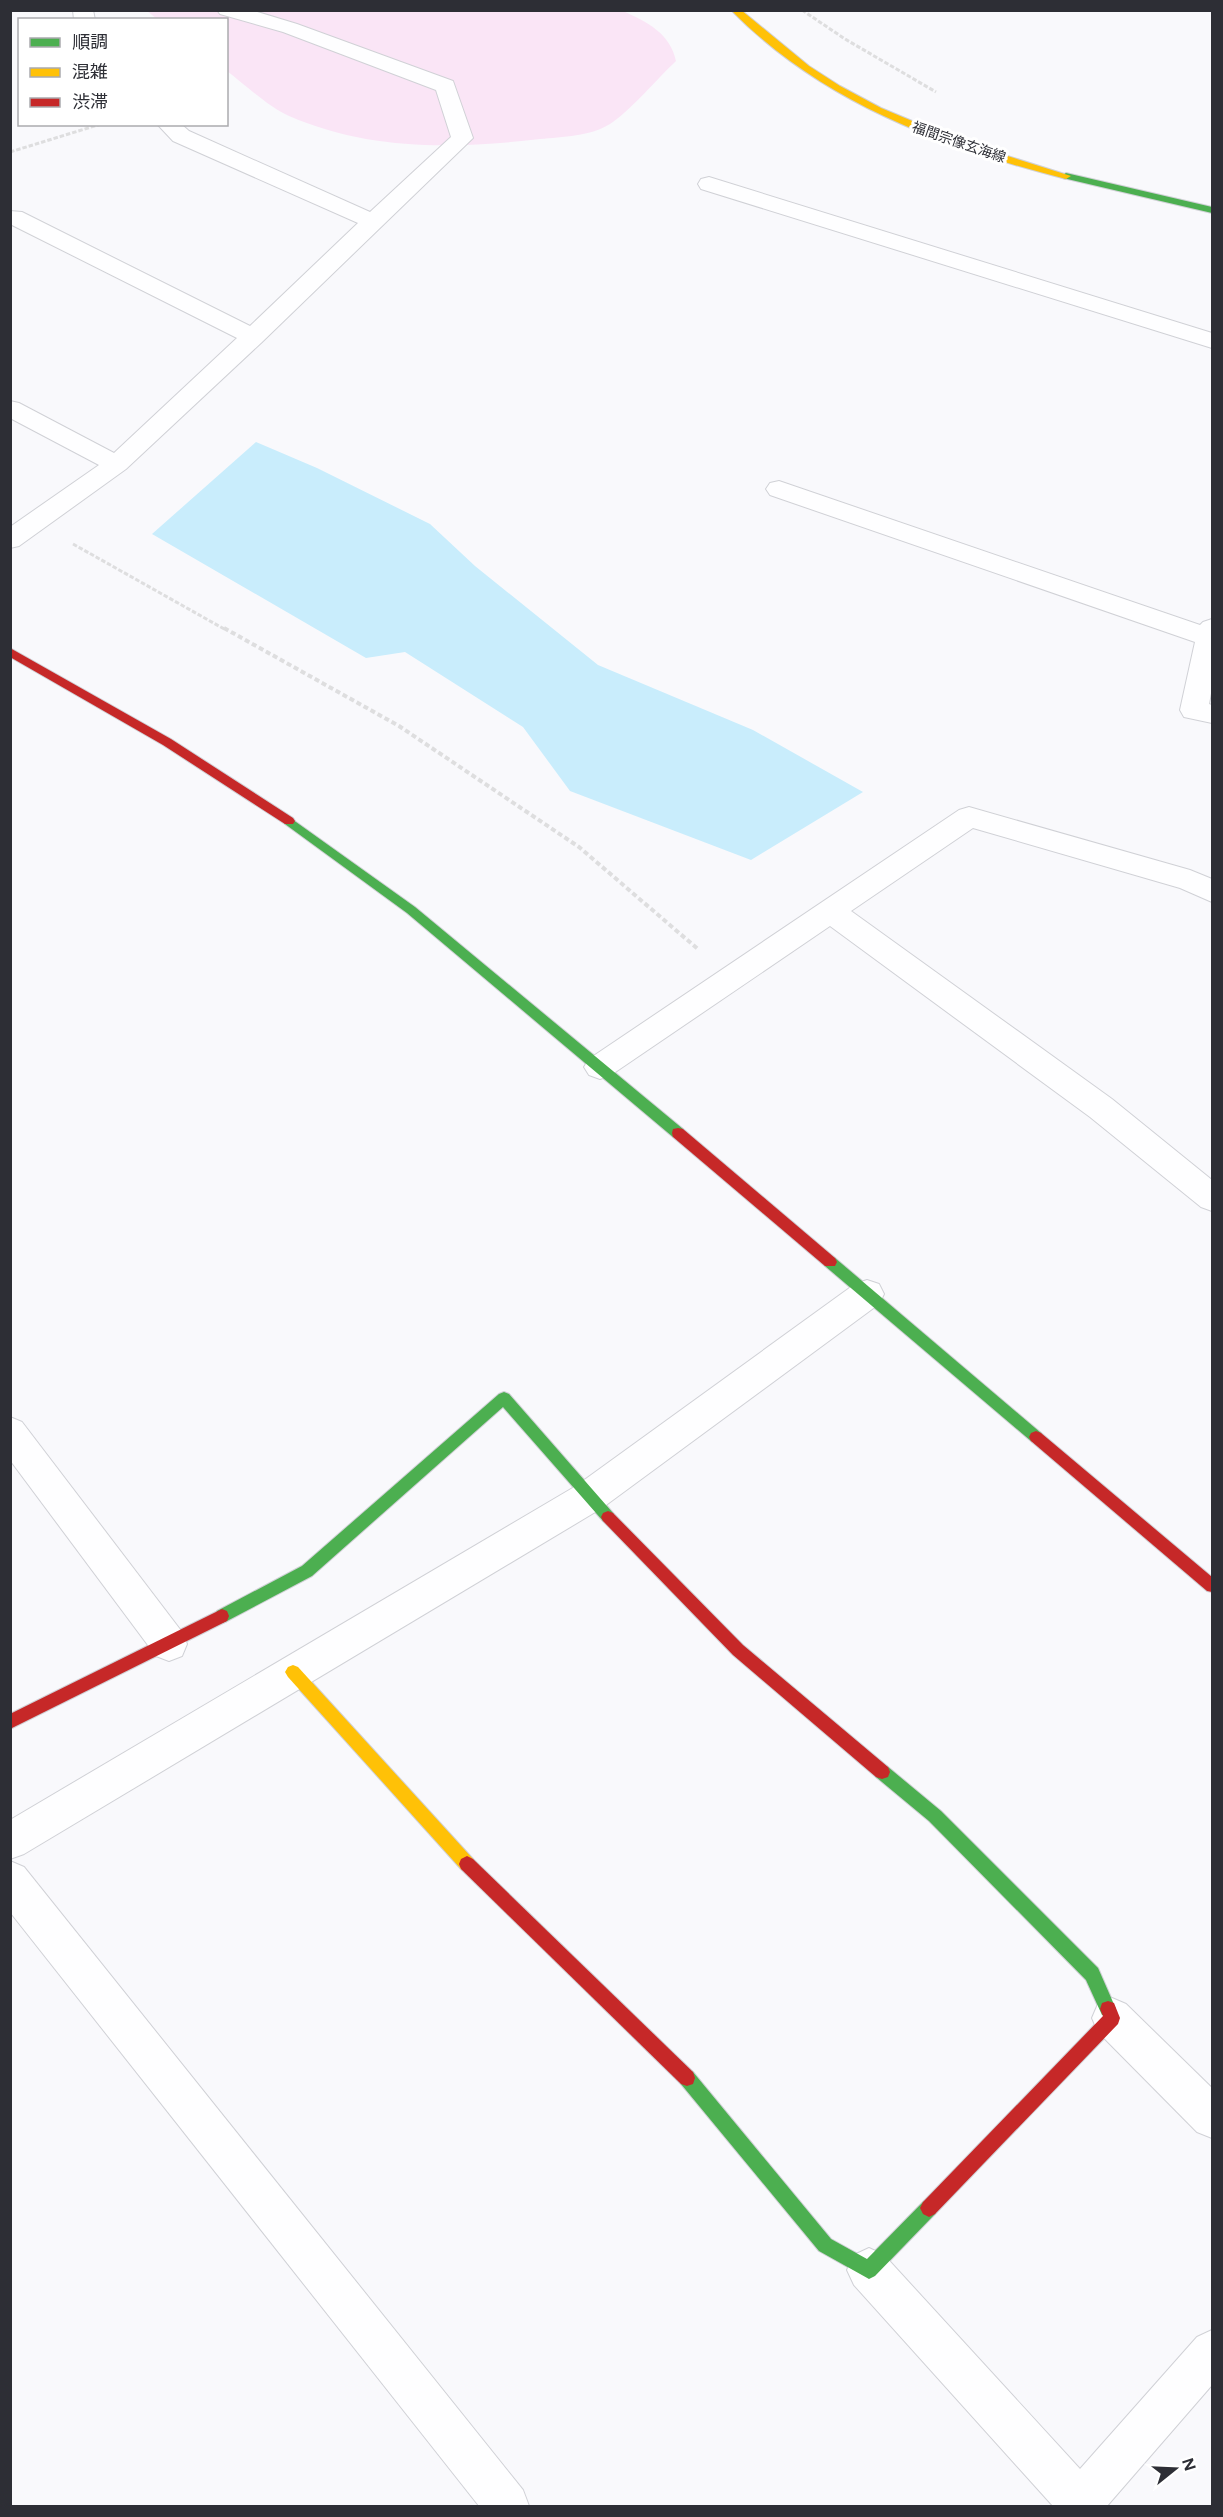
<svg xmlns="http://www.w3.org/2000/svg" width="1223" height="2517" viewBox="0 0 1223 2517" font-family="Figtree,'Noto Sans JP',sans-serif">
<rect width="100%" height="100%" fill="#f9f9fc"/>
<path fill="#fae5f6" d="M147 11H623C647 22 670 33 676 61 658 78 629 112 610 124 591 136 562 137 540 139 454 149 370 151 289 116 270 108 244 84 227 71L226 20 157 19Z"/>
<path fill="#c9edfc" d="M256 442 317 468 430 524 475 566 598 665 753 730 863 792 751 860 570 791 523 727 405 652 366 658 152 534Z"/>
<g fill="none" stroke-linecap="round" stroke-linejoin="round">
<g stroke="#d0d1d6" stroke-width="2">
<g id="street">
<path d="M73 10H93L95 20H74Z"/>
<path d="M217 10H251L297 24 453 81 473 138 262 342 126 469 19 546 10 548V527L99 465 10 418V401L19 403 114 453 237 338 10 224V211L22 212 250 326 358 223 173 141 157 124H181L189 131 370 212 451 137 436 90 283 32 220 14Z"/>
<path d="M709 177 1212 333V348L701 189 698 184 701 179Z"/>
<path d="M779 481 1200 625 1203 622 1212 619V688L1209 704 1212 705V723L1184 717 1180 710 1195 642 770 495 766 489 770 483Z"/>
<path d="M969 807 1190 870 1212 879V902L1180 888 973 828 851 911 1112 1099 1212 1180V1211L1201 1207 1090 1117 830 926 611 1075 600 1079 589 1075 584 1067 589 1059 959 810Z"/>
<path d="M867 1280 879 1284 884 1294 879 1304 602 1508 24 1854 10 1859V1820L576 1486 855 1284Z"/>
<path d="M10 1417 22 1422 182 1632 187 1644 182 1656 169 1661 156 1656 10 1460Z"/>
<path d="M10 1861 24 1867 523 2490 529 2506H479L10 1912Z"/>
<path d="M1112 1998 1126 2004 1212 2088V2138L1197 2132 1098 2032 1092 2018 1098 2004Z"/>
<path d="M869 2248 884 2255 1080 2469 1197 2337 1212 2330V2385L1107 2506H1053L854 2285 847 2270 854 2255Z"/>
</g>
</g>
<g stroke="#d0d1d6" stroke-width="2">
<g id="fast">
<path d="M1066 173 1212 207V213L1063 178 1061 176Z"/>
<path d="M289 817 415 907 683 1129 684 1133 683 1137H673L407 913 285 824 283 821 285 818Z"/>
<path d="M830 1257 835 1258 1041 1433 1043 1437 1041 1441 1036 1443 1031 1441 825 1266 823 1262 825 1258Z"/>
<path d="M504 1392 509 1394 613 1513 615 1517 613 1521 608 1523 603 1521 503 1407 312 1576 227 1621 222 1623 217 1621 215 1616 217 1611 302 1566 499 1394Z"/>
<path d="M882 1765 888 1767 941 1811 1098 1968 1116 2009 1114 2015 1108 2017 1102 2015 1086 1980 929 1821 876 1777 874 1772 876 1767Z"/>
<path d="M687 2070 693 2072 831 2239 867 2259 923 2202 929 2199 935 2202 938 2208 935 2214 875 2276 869 2279 819 2251 681 2084 679 2078 681 2072Z"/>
</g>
</g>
<g stroke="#d0d1d6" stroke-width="2">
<g id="slow">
<path d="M731 10H741L809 66 840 86 881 108 960 141 1071 176 1066 179C944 148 821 102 731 10Z"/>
<path d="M293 1665 298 1667 473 1859 475 1864 473 1869 467 1872 461 1869 288 1677 285 1672 288 1667Z"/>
</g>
</g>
<g stroke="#d0d1d6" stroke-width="2">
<g id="jam">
<path d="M10 648 171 739 293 818 295 821 293 824H285L163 745 10 657Z"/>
<path d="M678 1128 683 1129 835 1258 837 1262 835 1266H825L673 1137 672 1133 673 1129Z"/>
<path d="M1036 1431 1041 1433 1212 1577V1592L1207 1591 1031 1441 1029 1437 1031 1433Z"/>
<path d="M608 1511 613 1513 743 1645 888 1767 890 1772 888 1777 882 1779 876 1777 733 1655 603 1521 601 1517 603 1513Z"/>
<path d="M222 1609 227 1611 229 1616 227 1621 10 1729V1714Z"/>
<path d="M467 1856 473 1859 693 2072 695 2078 693 2084 687 2086 681 2084 461 1869 459 1864 461 1859Z"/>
<path d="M1108 2001 1114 2003 1120 2018 1118 2024 935 2214 929 2217 923 2214 920 2208 923 2202 1103 2016 1100 2009 1102 2003Z"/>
</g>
</g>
<g stroke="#dededf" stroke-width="3" stroke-dasharray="4.5 2" stroke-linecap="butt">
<path d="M802 10 845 39 936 92"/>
<path d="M10 152 101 124"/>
<path d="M73 544 226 630"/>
</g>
<path stroke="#dededf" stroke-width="4" stroke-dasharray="5 3" stroke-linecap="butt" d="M224 628 399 726 579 847 699 950"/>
<use href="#street" fill="#fefeff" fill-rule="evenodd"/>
<use href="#fast" fill="#4caf50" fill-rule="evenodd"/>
<use href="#slow" fill="#ffc107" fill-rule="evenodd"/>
<use href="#jam" fill="#c62828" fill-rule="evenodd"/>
</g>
<g text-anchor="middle" stroke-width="6" stroke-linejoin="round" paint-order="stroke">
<g font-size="14" fill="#2d2e35" stroke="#fff">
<text transform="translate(959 142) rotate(19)" y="5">福間宗像玄海線</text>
</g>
</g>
<rect width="1223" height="2517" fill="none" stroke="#2d2e35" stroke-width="24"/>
<rect x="18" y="18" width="210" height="108" fill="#ffffff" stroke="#ababae" stroke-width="1.5"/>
<rect x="30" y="38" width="30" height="9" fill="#4caf50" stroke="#ababae" stroke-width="1.5"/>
<text x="72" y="48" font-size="18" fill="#2d2e35">順調</text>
<rect x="30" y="68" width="30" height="9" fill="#ffc107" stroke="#ababae" stroke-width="1.5"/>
<text x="72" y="78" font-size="18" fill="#2d2e35">混雑</text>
<rect x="30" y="98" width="30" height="9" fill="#c62828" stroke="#ababae" stroke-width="1.5"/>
<text x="72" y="108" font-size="18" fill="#2d2e35">渋滞</text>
<g transform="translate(1175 2469) rotate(72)" stroke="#ffffff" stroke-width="4.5" paint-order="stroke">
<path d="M0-4.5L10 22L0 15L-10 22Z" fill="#2d2e35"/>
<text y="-9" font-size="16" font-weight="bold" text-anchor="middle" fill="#2d2e35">N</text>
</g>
</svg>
